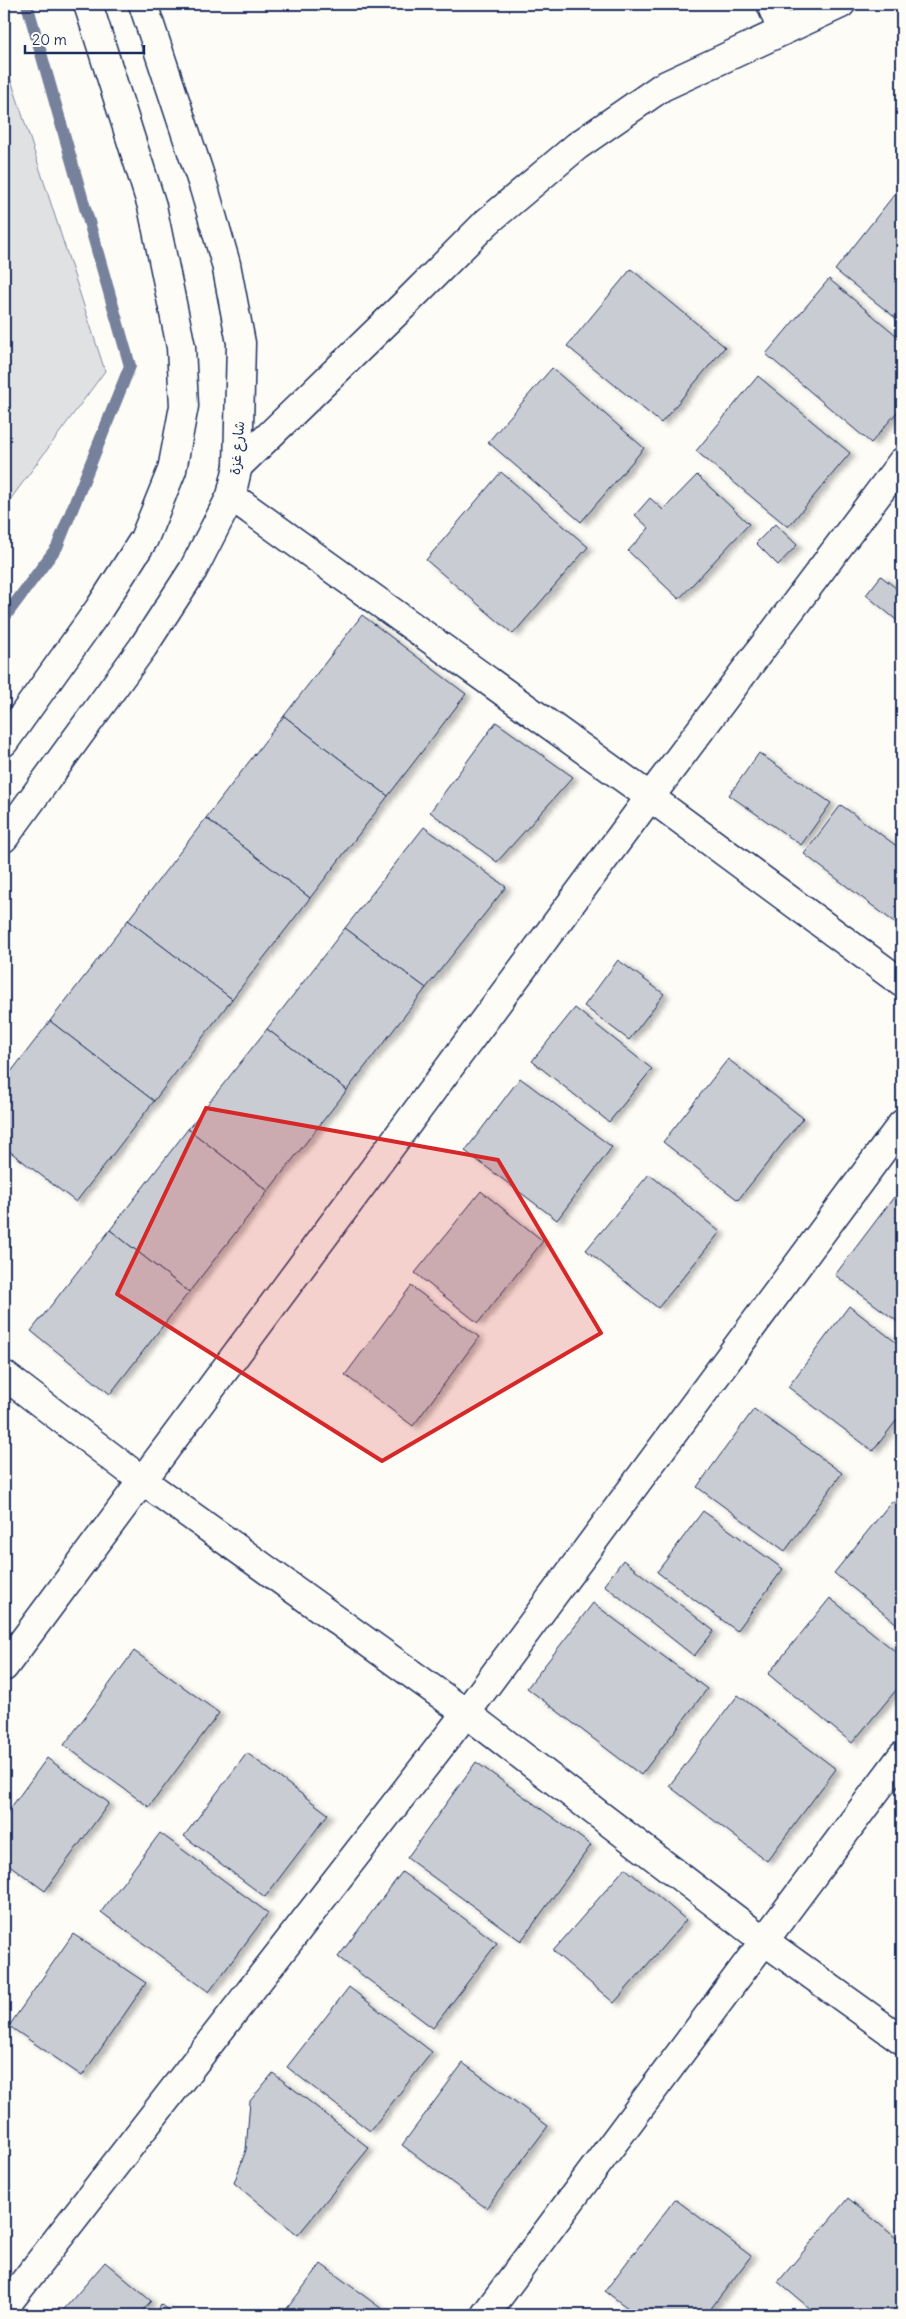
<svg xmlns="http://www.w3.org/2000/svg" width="906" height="2319" viewBox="0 0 906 2319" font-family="Delius,'Playpen Sans Arabic',sans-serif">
<defs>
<filter id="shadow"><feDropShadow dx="5.5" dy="3" stdDeviation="2.5" flood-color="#0004"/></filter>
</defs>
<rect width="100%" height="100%" fill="#fdfcf7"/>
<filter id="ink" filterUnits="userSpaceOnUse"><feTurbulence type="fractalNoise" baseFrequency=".02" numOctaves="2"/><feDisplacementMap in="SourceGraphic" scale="10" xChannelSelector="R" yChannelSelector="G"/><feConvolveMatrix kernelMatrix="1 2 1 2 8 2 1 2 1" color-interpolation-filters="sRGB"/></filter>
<g filter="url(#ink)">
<path fill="#e0e1e3" stroke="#7e88a0" d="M4 58 105 371 4 508Z"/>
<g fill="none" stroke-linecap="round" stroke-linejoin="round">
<path stroke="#76819c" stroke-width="12" d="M4 618 57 547 130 366 27 4"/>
</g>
<g fill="#c9ccd3" stroke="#1b2f5e" filter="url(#shadow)">
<path d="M901 186 902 313 897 319 835 270Z"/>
<path d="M631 269 725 347 661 423 567 346Z"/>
<path d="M829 279 902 340V406L871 443 766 354Z"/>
<path d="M552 368 644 448 581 522 488 442Z"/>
<path d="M758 376 850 453 788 527 696 451Z"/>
<path d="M501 472 588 547 513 634 426 560Z"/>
<path d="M697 475 749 524 679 599 628 551 649 528 635 515 650 498 663 510Z"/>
<path d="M775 524 797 545 778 565 756 543Z"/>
<path d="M881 576 902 593V621L900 623 866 595Z"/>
<path d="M362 615 466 694 388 796 284 716Z"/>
<path d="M284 716 388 796 310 898 206 818Z"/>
<path d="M496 722 573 777 497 862 430 812Z"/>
<path d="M759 753 831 803 801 845 729 795Z"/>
<path d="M841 805 902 850V928L804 854Z"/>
<path d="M206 818 310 898 232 999 128 920Z"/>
<path d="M424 827 506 887 426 988 345 928Z"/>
<path d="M128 920 232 999 154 1101 50 1021Z"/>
<path d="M345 928 426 988 347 1090 267 1029Z"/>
<path d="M618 960 664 994 629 1040 584 1006Z"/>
<path d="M575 1008 652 1069 609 1122 532 1061Z"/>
<path d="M50 1021 154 1101 76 1202 4 1147V1081Z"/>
<path d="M267 1029 347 1090 268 1191 188 1129Z"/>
<path d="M728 1059 803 1118 738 1200 663 1142Z"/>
<path d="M520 1078 612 1147 557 1220 465 1151Z"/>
<path d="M188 1129 268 1191 189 1292 110 1230Z"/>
<path d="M649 1174 720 1232 658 1308 586 1250Z"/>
<path d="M481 1191 543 1241 478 1323 415 1273Z"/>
<path d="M894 1197 902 1203V1325L835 1275Z"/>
<path d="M110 1230 189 1292 110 1394 31 1331Z"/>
<path d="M411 1286 479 1337 413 1426 345 1375Z"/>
<path d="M849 1306 902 1347V1413L873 1451 788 1387Z"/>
<path d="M754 1409 842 1473 785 1551 697 1487Z"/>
<path d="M892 1501 902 1509V1628L834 1573Z"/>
<path d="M703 1511 783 1569 737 1631 657 1572Z"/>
<path d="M623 1560 714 1631 694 1656 604 1585Z"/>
<path d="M830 1598 902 1657V1683L852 1743 768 1674Z"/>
<path d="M593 1603 707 1689 641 1775 527 1688Z"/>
<path d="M134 1651 219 1713 149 1807 64 1745Z"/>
<path d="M738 1695 836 1769 767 1861 669 1786Z"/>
<path d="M247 1753 328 1814 265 1897 184 1836Z"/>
<path d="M47 1758 109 1803 45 1891 4 1861V1817Z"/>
<path d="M476 1762 591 1845 521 1941 407 1858Z"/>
<path d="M160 1833 268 1913 209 1992 101 1912Z"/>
<path d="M625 1868 686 1920 614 2003 553 1951Z"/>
<path d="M402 1872 497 1943 433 2028 338 1957Z"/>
<path d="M73 1934 146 1983 82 2076 9 2026Z"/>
<path d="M349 1987 432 2052 370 2131 287 2067Z"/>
<path d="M463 2063 548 2126 486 2208 402 2145Z"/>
<path d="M273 2073 369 2148 298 2235 234 2183 246 2150 250 2101Z"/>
<path d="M848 2198 902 2243V2305L894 2315H818L778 2282Z"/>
<path d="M675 2199 751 2256 706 2315H637L605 2291Z"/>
<path d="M105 2262 151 2301 138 2315H59Z"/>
<path d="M321 2264 390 2315H282Z"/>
<path d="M161 2304 175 2315H153Z"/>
<path d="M759 2309 766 2315H753Z"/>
</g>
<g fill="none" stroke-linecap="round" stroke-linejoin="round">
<g stroke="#1b2f5e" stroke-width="31">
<g id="minor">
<path d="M771 4 782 31"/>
<path d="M238 466 403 306 487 222 577 146 662 87 841 4"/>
<path d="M231 496 650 797 902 983"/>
<path d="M4 1375 143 1481 466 1713 763 1940 902 2040"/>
<path d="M4 1667 650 797 902 462"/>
<path d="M4 2308 466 1713 902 1124"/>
<path d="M485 2315 902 1756"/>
</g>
</g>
<g stroke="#1b2f5e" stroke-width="31">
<g id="major">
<path d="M4 742 99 609 144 539 172 470 184 406 181 347 152 206 88 4"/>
<path d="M4 838 143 647 193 570 231 496 238 466 241 343 226 264 204 188 143 4"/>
</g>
</g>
<use href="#minor" stroke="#fdfcf7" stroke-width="28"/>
<use href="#major" stroke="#fdfcf7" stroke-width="28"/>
</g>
</g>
<path fill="#d62828" fill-opacity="0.2" stroke="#d62828" stroke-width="4" stroke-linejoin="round" d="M206 1108 498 1160 601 1333 382 1461 117 1294Z"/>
<g text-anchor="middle" stroke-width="5" stroke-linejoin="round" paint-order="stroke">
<g font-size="14" fill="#1b2f5e" stroke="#fdfcf7">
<text transform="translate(237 448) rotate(-85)" y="5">شارع غزة</text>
</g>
</g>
<rect width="906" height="2319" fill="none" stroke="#fdfcf7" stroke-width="20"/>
<rect x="10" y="10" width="886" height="2299" fill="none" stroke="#1b2f5e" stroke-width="2" filter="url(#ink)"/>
<path d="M25 45v8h119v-8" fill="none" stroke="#1b2f5e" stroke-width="2.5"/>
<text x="32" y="45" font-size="15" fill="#1b2f5e" stroke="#fdfcf7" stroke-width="4" paint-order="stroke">20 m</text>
</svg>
